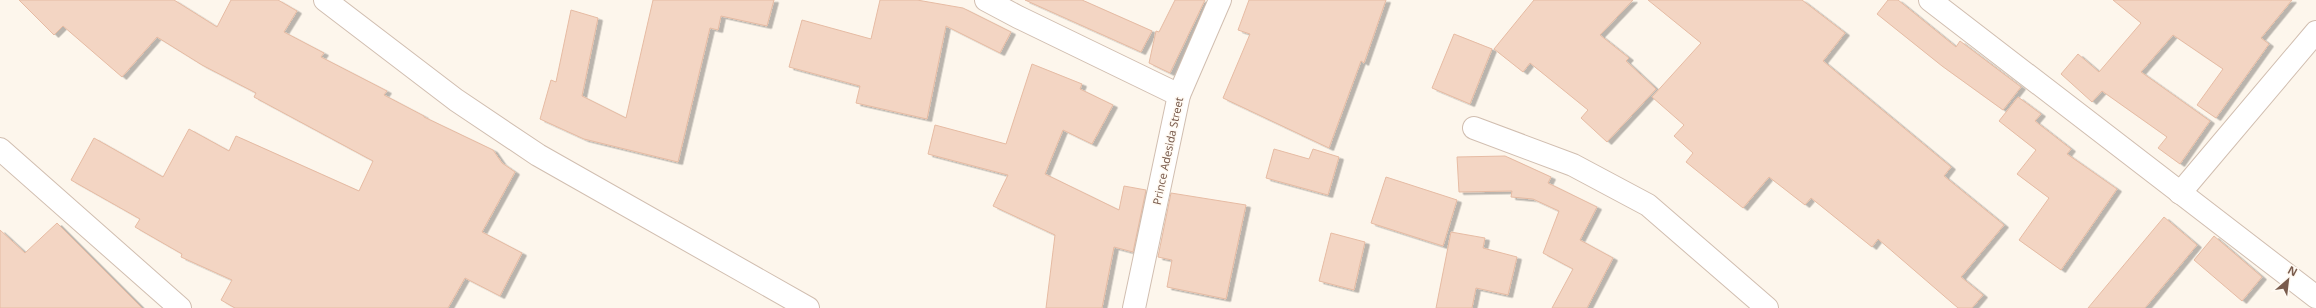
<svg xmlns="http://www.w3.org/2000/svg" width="2316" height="308" viewBox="0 0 2316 308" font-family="'Noto Sans',sans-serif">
<defs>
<filter id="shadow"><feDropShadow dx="4.5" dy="2.5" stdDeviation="0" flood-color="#0004"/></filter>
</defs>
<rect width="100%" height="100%" fill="#fdf6ec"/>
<g fill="#f3d5c3" stroke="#e6bba3" filter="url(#shadow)">
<path d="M19 0H174L217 27 231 0H278L297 11 284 32 324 53 321 57 387 91 384 95 424 116V117L493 150 502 163 515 172 482 232 522 253 500 296 465 278 448 308H235L221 300 232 280 181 257 182 254 135 227 140 219 71 180 94 138 163 177 189 129 229 151 236 136 359 191 373 161 254 97 256 93 202 65 157 37 122 77 63 26 54 35Z"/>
<path d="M653 0H774L767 26 721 16 718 30 710 28 678 162 584 139 540 119 551 80 556 82 571 10 598 18 582 96 626 118Z"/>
<path d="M880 0H917L963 8 1011 32 1000 53 946 26 927 119 856 103 860 86 789 67 802 20 871 39Z"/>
<path d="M1025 0H1082L1152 31 1141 52Z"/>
<path d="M1175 0H1205L1170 73 1149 63 1156 31 1159 32Z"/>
<path d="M1249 0H1386L1364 63 1361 61 1329 148 1223 98 1250 34 1238 30Z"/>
<path d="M1534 0H1633L1600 35 1629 58 1626 61 1656 89 1607 142 1581 118 1588 110 1530 63 1523 72 1494 49Z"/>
<path d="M1648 0H1802L1845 33 1823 61 1951 167 1944 176 2004 225 1961 277 1983 295 1972 308H1958L1878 239 1872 247 1811 198 1805 205 1769 177 1743 208 1686 162 1693 153 1674 136 1684 125 1652 97 1701 43Z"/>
<path d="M1888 0H1898L1956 47 1960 41 2021 87 2003 110 1942 66 1877 14Z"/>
<path d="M2113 0H2292L2261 38 2269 44 2216 118 2197 105 2223 69 2173 35 2141 72 2210 121 2180 164 2158 148 2167 137 2102 91 2092 102 2061 74 2078 54 2099 72 2141 23Z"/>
<path d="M1454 34 1492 49 1470 104 1432 88Z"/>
<path d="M1032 64 1082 84 1080 89 1113 105 1092 144 1063 130 1045 174 1119 210 1124 186 1146 190 1133 252 1114 247 1102 308H1046L1055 235 993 206 1008 175 928 154 935 125 1006 144Z"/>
<path d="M2018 97 2041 114 2035 121 2071 149 2067 154 2117 189 2061 270 2019 240 2049 198 2017 174 2036 150 1999 121Z"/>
<path d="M1274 149 1309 159 1313 149 1339 157 1328 195 1266 178Z"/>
<path d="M1505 156 1551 177 1548 183 1597 207 1580 240 1613 258 1587 308H1552L1573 269 1543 253 1559 211 1533 199 1511 197 1512 191 1459 192 1457 157Z"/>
<path d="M1386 177 1457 200 1443 246 1371 223Z"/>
<path d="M1171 193 1246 205 1226 299 1167 287 1172 260 1158 257Z"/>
<path d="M2164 217 2197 245 2145 308H2088Z"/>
<path d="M57 223 142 308H0V230L25 253Z"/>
<path d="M1451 232 1485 238 1483 248 1517 257 1508 295 1476 288 1472 308H1436Z"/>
<path d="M1331 233 1365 242 1354 290 1319 281Z"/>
<path d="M2214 236 2262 277 2242 301 2194 260Z"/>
</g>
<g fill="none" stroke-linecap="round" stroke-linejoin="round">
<g stroke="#d1beb0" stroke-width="24">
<g id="minor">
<path d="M325 0 456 100 538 155 808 308"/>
<path d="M986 0 1018 17 1179 95"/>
<path d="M1930 0 2316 297"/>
<path d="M1474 128 1573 165 1648 205 1767 308"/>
<path d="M0 149 180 308"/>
<path d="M2180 193 2316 32"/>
<path d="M1134 308 1179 95 1220 0"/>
</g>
</g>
<use href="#minor" stroke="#fff" stroke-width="22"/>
</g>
<g text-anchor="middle" stroke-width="3" stroke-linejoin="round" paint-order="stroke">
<g font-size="11" fill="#7a5c4d" stroke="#fffaf3">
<text transform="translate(1168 151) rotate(-78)" y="4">Prince Adesida Street</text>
</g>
</g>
<g transform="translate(2288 280) rotate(28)" stroke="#fffaf3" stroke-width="3" paint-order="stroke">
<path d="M0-3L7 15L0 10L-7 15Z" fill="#7a5c4d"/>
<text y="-6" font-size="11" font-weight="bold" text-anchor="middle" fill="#7a5c4d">N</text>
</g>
</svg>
